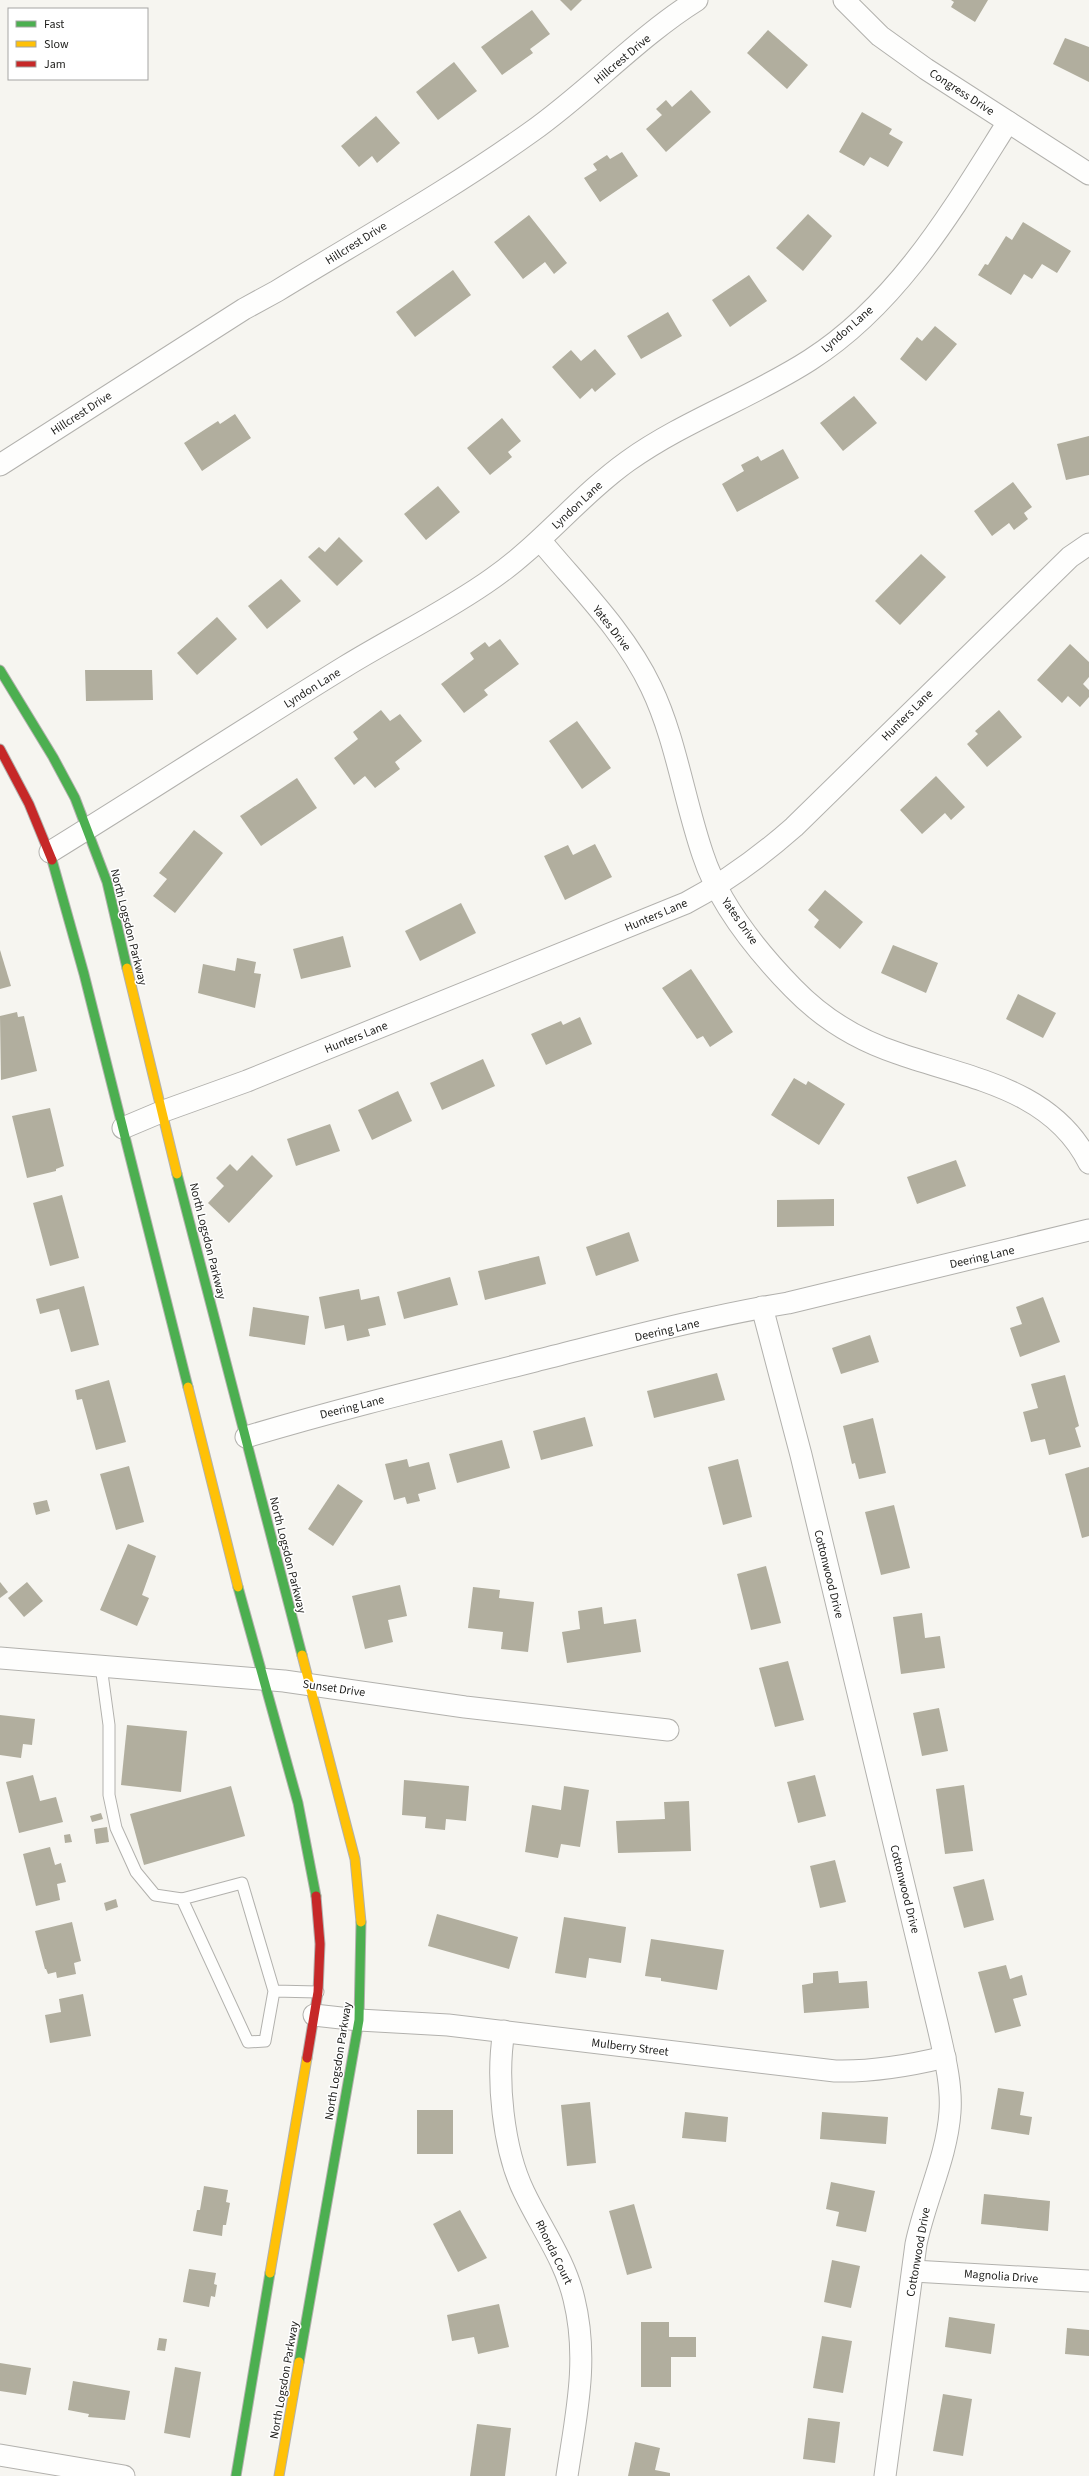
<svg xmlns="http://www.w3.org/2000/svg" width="1089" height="2476" viewBox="0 0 1089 2476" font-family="'Source Sans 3',sans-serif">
<rect width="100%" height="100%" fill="#f6f5f0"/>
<g fill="#b1ae9e">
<path d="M560 0H582L571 11Z"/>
<path d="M951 0H988L975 22 951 7 954 2Z"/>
<path d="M532 10 550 34 530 49 533 53 502 75 481 47Z"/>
<path d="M768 30 808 65 787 89 747 53Z"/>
<path d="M1065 38 1089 47V82L1053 64Z"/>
<path d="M454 62 477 91 438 120 416 92Z"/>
<path d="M691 90 711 112 666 152 646 129 662 115 656 109 666 100 672 107Z"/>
<path d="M862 112 892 129 889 134 903 142 888 167 870 157 864 166 839 152Z"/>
<path d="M376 116 400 143 377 163 372 156 359 167 341 146Z"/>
<path d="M622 152 638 176 600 202 584 178 597 170 593 164 607 155 610 159Z"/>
<path d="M808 214 832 236 803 271 776 248Z"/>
<path d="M529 215 567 263 554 274 545 262 523 279 494 242Z"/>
<path d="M1023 222 1071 251 1057 273 1042 264 1032 279 1024 274 1011 295 978 275 985 264 988 265 1006 236 1012 240Z"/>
<path d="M453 270 471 295 415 337 396 312Z"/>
<path d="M749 275 767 301 730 327 712 300Z"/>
<path d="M668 312 682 336 641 359 627 336Z"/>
<path d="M935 326 957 344 926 381 900 359 917 337 922 341Z"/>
<path d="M595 349 616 374 595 392 592 388 580 399 552 367 571 350 581 361Z"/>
<path d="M854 396 877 423 843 451 820 423Z"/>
<path d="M235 414 251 438 202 471 184 443 218 421 220 424Z"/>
<path d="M502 418 521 441 508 452 512 457 490 475 467 448Z"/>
<path d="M1089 436V475L1066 480 1057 444Z"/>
<path d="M783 449 799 478 737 512 722 484 744 471 741 465 758 456 761 461Z"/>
<path d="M1013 482 1032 507 1024 513 1028 519 1014 530 1009 523 992 536 974 511Z"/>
<path d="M438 486 460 512 426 540 404 514Z"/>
<path d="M339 537 363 561 337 586 308 557 319 547 325 552Z"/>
<path d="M921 554 946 577 900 625 875 601Z"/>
<path d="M281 579 301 601 267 629 248 606Z"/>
<path d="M217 617 237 639 197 675 177 653Z"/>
<path d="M500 639 519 664 484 690 488 695 464 713 441 684 474 659 470 653 485 642 489 647Z"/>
<path d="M1070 644 1089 662V677L1083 684 1089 690V697L1080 707 1068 696 1062 703 1037 680Z"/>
<path d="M85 670H152L153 700 86 701Z"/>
<path d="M381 710 390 721 400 714 422 741 395 762 400 769 375 788 365 776 354 785 334 758 358 739 353 732Z"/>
<path d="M999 710 1022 737 987 767 967 744 978 734 975 731Z"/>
<path d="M577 721 611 768 582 789 549 741Z"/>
<path d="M936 776 965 807 951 820 945 813 922 834 900 810Z"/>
<path d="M297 778 317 808 261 846 240 816Z"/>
<path d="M194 830 223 853 175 913 153 896 167 879 159 873Z"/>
<path d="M595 844 612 877 565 900 544 856 568 845 573 855Z"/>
<path d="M825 890 863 922 840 949 814 927 819 920 808 910Z"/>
<path d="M461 903 476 933 420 961 405 931Z"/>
<path d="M343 936 351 967 301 979 293 949Z"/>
<path d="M893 945 938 963 926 993 881 973Z"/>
<path d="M0 950 11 986 0 989Z"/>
<path d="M237 958 256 962 254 973 261 974 255 1008 198 993 203 964 235 971Z"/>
<path d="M691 969 733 1032 710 1047 703 1036 697 1039 662 988Z"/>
<path d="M1018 994 1056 1013 1043 1038 1006 1019Z"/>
<path d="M17 1012 18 1017 24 1016 37 1071 1 1080 0 1016Z"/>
<path d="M580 1017 592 1044 546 1065 531 1034 561 1021 563 1025Z"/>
<path d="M483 1059 495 1086 442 1110 430 1083Z"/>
<path d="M794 1078 806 1085 808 1081 845 1104 819 1145 771 1115Z"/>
<path d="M398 1091 412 1121 372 1140 358 1110Z"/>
<path d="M50 1108 64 1166 56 1169V1171L27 1178 12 1116Z"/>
<path d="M330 1124 340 1151 296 1166 287 1139Z"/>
<path d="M252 1155 273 1176 229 1223 208 1203 224 1186 216 1178 230 1164 237 1171Z"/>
<path d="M956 1160 966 1186 917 1204 907 1177Z"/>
<path d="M62 1195 79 1258 50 1266 33 1203Z"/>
<path d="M834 1199V1226L777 1227V1200Z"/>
<path d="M629 1232 639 1261 596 1276 586 1247Z"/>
<path d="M539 1256 546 1284 485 1300 478 1271Z"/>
<path d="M450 1277 458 1305 404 1319 397 1292Z"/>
<path d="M84 1286 99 1345 71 1352 59 1309 40 1314 36 1299Z"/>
<path d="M359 1289 361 1300 379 1296 386 1325 368 1329 370 1336 347 1341 344 1325 325 1329 319 1297Z"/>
<path d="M1043 1297 1060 1342 1020 1357 1010 1328 1022 1324 1016 1307Z"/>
<path d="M253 1307 309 1316 305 1345 249 1336Z"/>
<path d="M870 1335 879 1362 841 1374 832 1348Z"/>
<path d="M717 1373 725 1400 654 1418 647 1391Z"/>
<path d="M1065 1375 1079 1426 1075 1428 1081 1447 1049 1455 1045 1439 1031 1442 1023 1412 1038 1408 1031 1384Z"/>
<path d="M109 1380 126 1442 96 1450 82 1399 77 1400 75 1390Z"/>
<path d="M585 1417 593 1446 541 1460 533 1431Z"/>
<path d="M873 1418 886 1473 859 1479 855 1463 852 1464 843 1426Z"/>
<path d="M502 1440 510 1468 457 1483 449 1454Z"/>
<path d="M407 1459 409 1467 429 1462 436 1489 418 1494 420 1501 407 1504 405 1497 394 1500 385 1464Z"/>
<path d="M738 1459 752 1517 723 1525 708 1467Z"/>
<path d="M129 1466 144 1522 116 1530 100 1474Z"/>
<path d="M1089 1467V1536L1082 1538 1065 1474Z"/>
<path d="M338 1484 363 1501 333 1546 308 1529Z"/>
<path d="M47 1500 50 1511 36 1515 33 1503Z"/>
<path d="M894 1505 910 1568 881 1575 865 1512Z"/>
<path d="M128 1544 156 1556 142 1595 149 1598 137 1626 100 1610Z"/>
<path d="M766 1566 781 1623 751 1630 737 1574Z"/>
<path d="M0 1582 8 1592 0 1598Z"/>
<path d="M27 1582 43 1601 24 1617 8 1598Z"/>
<path d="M400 1585 407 1616 388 1620 393 1642 365 1649 352 1596Z"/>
<path d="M473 1587 500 1590 499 1598 534 1602 528 1652 501 1649 503 1632 468 1628Z"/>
<path d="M602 1607 604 1624 636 1619 641 1652 567 1663 562 1632 580 1629 578 1611Z"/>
<path d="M922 1613 925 1638 940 1636 945 1668 901 1674 893 1617Z"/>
<path d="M788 1661 804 1720 775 1727 759 1668Z"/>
<path d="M939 1708 948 1751 922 1756 913 1713Z"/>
<path d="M0 1715 35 1719 32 1745 23 1744 21 1758 0 1755Z"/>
<path d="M127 1725 187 1731 181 1792 121 1785Z"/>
<path d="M33 1775 40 1801 56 1797 63 1822 19 1833 6 1782Z"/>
<path d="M815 1775 826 1816 798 1823 787 1782Z"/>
<path d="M404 1780 469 1786 466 1821 446 1819 445 1830 425 1828 426 1817 402 1815Z"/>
<path d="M964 1785 973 1851 945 1854 936 1789Z"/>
<path d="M231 1786 245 1836 144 1865 130 1814Z"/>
<path d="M564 1786 589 1790 580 1847 561 1844 558 1858 525 1852 532 1805 561 1810Z"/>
<path d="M689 1801 691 1851 618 1853 616 1821 665 1819 664 1802Z"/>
<path d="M101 1813 103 1819 92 1822 90 1816Z"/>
<path d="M107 1827 109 1842 96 1844 94 1829Z"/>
<path d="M70 1834 72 1842 65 1843 64 1835Z"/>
<path d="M50 1847 55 1865 61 1863 66 1882 57 1884 60 1900 36 1906 23 1854Z"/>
<path d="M835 1860 846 1902 820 1908 810 1866Z"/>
<path d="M984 1879 994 1920 964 1928 953 1887Z"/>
<path d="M116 1899 118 1907 106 1911 104 1903Z"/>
<path d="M437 1914 518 1937 509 1969 428 1946Z"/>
<path d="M564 1917 626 1927 621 1963 589 1958 586 1978 555 1973Z"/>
<path d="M72 1922 81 1961 74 1963 76 1974 57 1978 56 1972 48 1974 46 1969H45L35 1931Z"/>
<path d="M651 1939 724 1950 717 1990 661 1981V1978L645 1976Z"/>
<path d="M1006 1965 1010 1979 1022 1975 1027 1995 1013 1999 1021 2026 995 2033 978 1972Z"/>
<path d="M838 1971 839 1983 867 1981 869 2008 804 2013 802 1985 813 1983V1973Z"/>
<path d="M83 1994 91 2036 50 2043 45 2015 61 2012 59 1999Z"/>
<path d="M998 2088 1024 2092 1020 2115 1032 2117 1029 2135 991 2129Z"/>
<path d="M590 2102 596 2163 567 2166 561 2105Z"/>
<rect x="417" y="2110" width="36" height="44"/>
<path d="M685 2112 728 2117 726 2142 682 2138Z"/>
<path d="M822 2112 888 2117 886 2144 820 2139Z"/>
<path d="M831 2182 875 2191 866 2232 836 2226 839 2212 826 2209Z"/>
<path d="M204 2186 228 2190 226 2202 230 2203 226 2225H223L222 2236 193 2231 197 2210H200Z"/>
<path d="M984 2194 1050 2201 1048 2231 981 2224Z"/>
<path d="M634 2204 652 2268 627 2275 609 2211Z"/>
<path d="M460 2210 487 2258 458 2272 433 2224Z"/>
<path d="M832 2260 860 2266 851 2308 824 2302Z"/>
<path d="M189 2269 216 2273 214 2284 217 2285 215 2297 211 2296 209 2307 183 2302Z"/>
<path d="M499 2304 509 2347 478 2354 474 2337 452 2341 447 2315Z"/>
<path d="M949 2317 995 2324 991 2354 945 2347Z"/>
<path d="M641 2322H669V2337H696V2357H671V2387H641Z"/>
<path d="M1067 2328 1089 2330V2356L1065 2354Z"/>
<path d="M822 2336 852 2341 843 2393 813 2388Z"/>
<path d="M159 2338 167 2339 165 2351 157 2350Z"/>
<path d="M0 2363 31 2368 26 2395 0 2391Z"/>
<path d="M175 2367 201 2372 190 2438 164 2433Z"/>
<path d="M73 2381 130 2391 125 2420 88 2417 89 2414 68 2410Z"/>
<path d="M943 2394 972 2399 963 2456 933 2451Z"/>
<path d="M808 2418 840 2422 835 2463 803 2459Z"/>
<path d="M477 2424 511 2428 505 2476H470Z"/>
<path d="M635 2442 660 2448 655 2470 670 2473V2476H628Z"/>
</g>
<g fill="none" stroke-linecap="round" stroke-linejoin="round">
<g stroke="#b2b1ad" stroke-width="13">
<g id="lane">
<path d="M101 1666 109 1725V1795L116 1828 136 1872 155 1895 182 1899"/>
<path d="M274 1991 265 2041 248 2042 182 1899 242 1883 274 1991 318 1992"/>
</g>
</g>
<g stroke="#b2b1ad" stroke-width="23">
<g id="street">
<path d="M844 0 880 36 926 69 1089 174"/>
<path d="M0 465 244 309 277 291C362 239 450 190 531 132 589 91 638 37 697 0"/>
<path d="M540 540C578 586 625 632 651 687 676 739 684 800 703 855 719 904 757 951 793 988 822 1018 858 1040 897 1053 967 1078 1052 1088 1089 1163"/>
<path d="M50 852C149 791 247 727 346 666 395 636 447 611 493 578 542 544 579 496 628 461 684 421 751 398 810 360 899 303 953 209 1008 122"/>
<path d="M123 1128 161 1112 247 1081 686 903C726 882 760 857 794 827L1070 557 1089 544"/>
<path d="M762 1307 801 1455 938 2027C944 2054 952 2084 950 2112 947 2157 925 2200 916 2244L885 2476"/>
<path d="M246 1437C342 1408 439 1385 535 1361 619 1340 703 1317 788 1303L1089 1230"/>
<path d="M0 1658 284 1681 465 1707 668 1730"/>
<path d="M314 2015 359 2020 448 2025 835 2071C873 2072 908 2066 945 2057"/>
<path d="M504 2031C496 2078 503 2149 524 2192 541 2228 565 2260 574 2299 589 2360 576 2415 567 2476"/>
<path d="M913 2271 1089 2281"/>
<path d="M0 2455 124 2476"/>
</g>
</g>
<g stroke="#b2b1ad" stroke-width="11">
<g id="fast">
<path d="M0 670 53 757 75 798 107 882 127 968"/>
<path d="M52 860 84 974 188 1387"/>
<path d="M177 1174 302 1655"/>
<path d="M238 1587 298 1803 316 1896"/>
<path d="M299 2362 359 2020 361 1922"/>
<path d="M236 2476 270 2273"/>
</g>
</g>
<g stroke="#b2b1ad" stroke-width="11">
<g id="slow">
<path d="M127 968 177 1174"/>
<path d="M188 1387 238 1587"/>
<path d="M302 1655 355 1859 361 1922"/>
<path d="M270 2273 307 2058"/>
<path d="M279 2476 299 2362"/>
</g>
</g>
<g stroke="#b2b1ad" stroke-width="11">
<g id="jam">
<path d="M0 749 29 804 52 860"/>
<path d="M307 2058 318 1992 320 1944 316 1896"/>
</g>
</g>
<use href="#lane" stroke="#fefefd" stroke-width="11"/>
<use href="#street" stroke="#fefefd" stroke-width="21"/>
<use href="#fast" stroke="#4caf50" stroke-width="9"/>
<use href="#slow" stroke="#ffc107" stroke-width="9"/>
<use href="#jam" stroke="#c62828" stroke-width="9"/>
</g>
<g text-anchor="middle" stroke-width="3" stroke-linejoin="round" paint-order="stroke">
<g font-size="12" fill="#1d1d1a" stroke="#fff">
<text transform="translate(622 59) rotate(-40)" y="4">Hillcrest Drive</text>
<text transform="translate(962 92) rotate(33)" y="4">Congress Drive</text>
<text transform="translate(356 243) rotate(-32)" y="4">Hillcrest Drive</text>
<text transform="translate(847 329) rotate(-41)" y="4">Lyndon Lane</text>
<text transform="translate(81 413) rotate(-33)" y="4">Hillcrest Drive</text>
<text transform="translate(577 505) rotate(-43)" y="4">Lyndon Lane</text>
<text transform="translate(612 628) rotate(52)" y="4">Yates Drive</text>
<text transform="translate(312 688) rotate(-32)" y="4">Lyndon Lane</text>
<text transform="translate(907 715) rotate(-45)" y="4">Hunters Lane</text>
<text transform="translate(656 915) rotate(-23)" y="4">Hunters Lane</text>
<text transform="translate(740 921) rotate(55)" y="4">Yates Drive</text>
<text transform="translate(129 927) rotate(76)" y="4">North Logsdon Parkway</text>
<text transform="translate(356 1037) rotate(-22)" y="4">Hunters Lane</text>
<text transform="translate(208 1241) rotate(76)" y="4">North Logsdon Parkway</text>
<text transform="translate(982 1257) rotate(-13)" y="4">Deering Lane</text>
<text transform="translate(667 1330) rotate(-13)" y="4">Deering Lane</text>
<text transform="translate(352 1407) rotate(-14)" y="4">Deering Lane</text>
<text transform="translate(288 1555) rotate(76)" y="4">North Logsdon Parkway</text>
<text transform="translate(829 1574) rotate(76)" y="4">Cottonwood Drive</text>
<text transform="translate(334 1688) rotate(8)" y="4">Sunset Drive</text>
<text transform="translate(905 1889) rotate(76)" y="4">Cottonwood Drive</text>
<text transform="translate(630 2047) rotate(7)" y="4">Mulberry Street</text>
<text transform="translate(338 2061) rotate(-81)" y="4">North Logsdon Parkway</text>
<text transform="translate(554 2252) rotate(64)" y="4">Rhonda Court</text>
<text transform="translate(918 2252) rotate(-80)" y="4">Cottonwood Drive</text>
<text transform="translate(1001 2276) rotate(4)" y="4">Magnolia Drive</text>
<text transform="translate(284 2380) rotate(-80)" y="4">North Logsdon Parkway</text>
</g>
</g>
<rect x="8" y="8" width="140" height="72" fill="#ffffff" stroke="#a5a5a3"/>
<rect x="16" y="21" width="20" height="6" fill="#4caf50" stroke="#a5a5a3"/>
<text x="44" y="28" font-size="12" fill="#1d1d1a">Fast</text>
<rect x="16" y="41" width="20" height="6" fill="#ffc107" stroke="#a5a5a3"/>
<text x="44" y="48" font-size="12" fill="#1d1d1a">Slow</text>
<rect x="16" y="61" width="20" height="6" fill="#c62828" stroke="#a5a5a3"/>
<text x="44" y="68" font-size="12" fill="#1d1d1a">Jam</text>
</svg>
